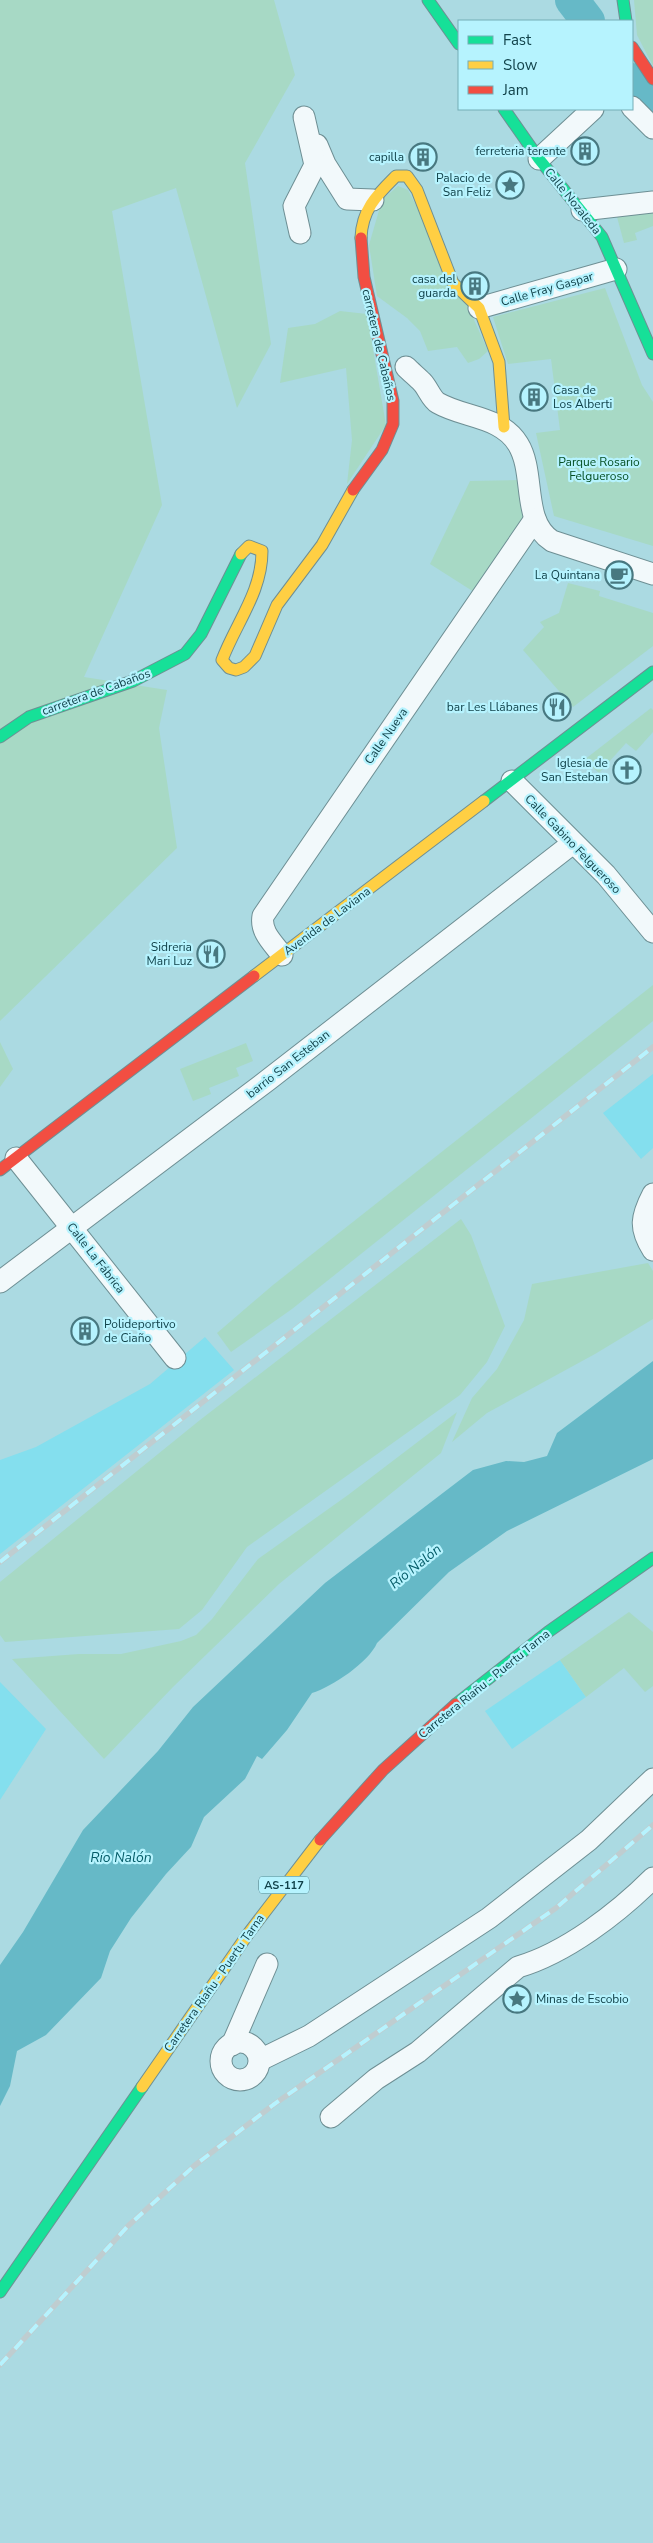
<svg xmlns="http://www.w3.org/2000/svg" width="653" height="2543" viewBox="0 0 653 2543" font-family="'Nunito Sans',sans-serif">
<rect width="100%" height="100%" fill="#abdae2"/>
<g fill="#84dfee">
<path d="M653 1074V1148L641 1159 603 1113Z"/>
<path d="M205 1337 234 1370 0 1554V1460L36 1447 150 1384Z"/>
<path d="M560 1660 586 1697 512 1749 485 1711Z"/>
<path d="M0 1682 46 1729 0 1800Z"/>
</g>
<g fill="#a7d9c5">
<path d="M0 0H274L295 75 245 163 271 344 237 408 176 188 112 211 162 505 84 677 167 690 159 728 177 848 0 1021Z"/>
<path d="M634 0H653V66L637 35Z"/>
<path d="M398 186 408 190 466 302 488 351 479 359 468 363 457 347 428 351 420 331 407 318 377 296 369 245 382 200Z"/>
<path d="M653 205V226L635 233 637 240 624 243 617 217Z"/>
<path d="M605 288 642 385 653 402V546L554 516 536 433 560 430 551 359 508 364 493 317Z"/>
<path d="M340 311 367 314 386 425 347 484 352 440 346 368 280 383 288 328 315 324Z"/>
<path d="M518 480 525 511 524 521 474 592 430 564 470 481Z"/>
<path d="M568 583 600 591 599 596 653 613V646L573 707 523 650 544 627 540 622 559 613Z"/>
<path d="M651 708 653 710V732L636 751 626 743 599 773 584 760Z"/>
<path d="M653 985V1021L292 1309 231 1352 217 1333 273 1285Z"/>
<path d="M0 1042 13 1069 0 1087Z"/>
<path d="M246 1043 253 1061 236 1068 239 1076 209 1088 211 1094 193 1101 180 1069Z"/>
<path d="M461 1219 471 1235 505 1326 487 1362 460 1395 247 1547 202 1610 179 1629 5 1642 0 1635V1582L200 1420Z"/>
<path d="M648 1263 653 1271V1319L595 1354 487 1413 452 1442 472 1398 497 1369 524 1320 532 1284Z"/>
<path d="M457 1412 441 1453 279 1584 173 1687 104 1759 12 1659 79 1654H121L181 1641 196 1635 212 1619 258 1559 348 1495Z"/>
<path d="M629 1612 653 1632V1686L645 1692 624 1668 586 1697 560 1660Z"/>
</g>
<path fill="#66b9c7" d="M653 1361V1459L507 1531 449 1572 377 1643C369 1662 332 1687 312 1693L287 1730 262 1759 257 1756 245 1779 204 1817 191 1847 166 1874 131 1918 110 1951 101 1978 46 2035 17 2051 10 2086 0 2106V1965L23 1932 83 1830 158 1751 193 1707 325 1583 473 1470 506 1461 524 1462 547 1456 557 1433Z"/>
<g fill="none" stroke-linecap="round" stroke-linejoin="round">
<g stroke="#66b9c7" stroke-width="34">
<path d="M572 0 588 21"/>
<path d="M632 80 653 103"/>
</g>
<g stroke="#6e8f94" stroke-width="23">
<g id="street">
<path d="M632 107 653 128"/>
<path d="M317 145 325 164 347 199 373 200"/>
<path d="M539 159 593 109"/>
<path d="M582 210 653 202"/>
<path d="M300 233 294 206 315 165 304 117"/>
<path d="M479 308 616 269"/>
<path d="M406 367C411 372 417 377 422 382 428 388 431 399 438 403 464 418 501 416 518 444 536 473 521 521 552 541L653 574"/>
<path d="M512 781 606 875 653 932"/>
<path d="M282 955C273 943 260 932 263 916L535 519"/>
<path d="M16 1158 175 1358"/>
<path d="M653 1194C641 1217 639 1228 653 1250"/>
<path d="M0 1282 268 1080 573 843"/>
<circle cx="240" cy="2061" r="19"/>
<path d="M232 2045 267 1964"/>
<path d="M260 2060 309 2036 489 1918 589 1840 653 1779"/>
<path d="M331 2117 376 2079 418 2052 518 1967C566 1953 618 1913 653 1878"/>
</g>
</g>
<g stroke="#6e8f94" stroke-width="13">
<g id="fast">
<path d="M428 0 459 44"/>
<path d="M623 0 626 21"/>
<path d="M504 109 539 159 602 237 653 354"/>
<path d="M0 737 29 717 133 681 185 654 201 634 241 554"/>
<path d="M484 801 653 672"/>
<path d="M456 1704 548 1632 653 1558"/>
<path d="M0 2292 142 2087"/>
</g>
</g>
<g stroke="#6e8f94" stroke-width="13">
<g id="slow">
<path d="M361 238C362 209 377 195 396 176H407L417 190 453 283 479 308 499 362 504 427"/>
<path d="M241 554 249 546 262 551C262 592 236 623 222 660L229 668 236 670 244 667 255 656 277 605 322 545 353 490"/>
<path d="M254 976 484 801"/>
<path d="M142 2087 248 1934 320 1840"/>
</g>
</g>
<g stroke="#6e8f94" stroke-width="13">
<g id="jam">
<path d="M632 47 653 79"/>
<path d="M353 490 382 450 393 424V401L364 277 361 238"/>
<path d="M0 1170 254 976"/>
<path d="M320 1840 383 1770 456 1704"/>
</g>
</g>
<use href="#street" stroke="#f2f9fb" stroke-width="21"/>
<use href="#fast" stroke="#16e098" stroke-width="11"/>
<use href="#slow" stroke="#ffcf43" stroke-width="11"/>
<use href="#jam" stroke="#f24e42" stroke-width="11"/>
<g stroke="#bfcdd0" stroke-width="5.5">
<g id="rail">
<path d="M0 1562 653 1047"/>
<path d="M0 2365 128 2226 194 2166 273 2105 556 1908 653 1825"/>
</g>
</g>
<use href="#rail" stroke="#b6f3fe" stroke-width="4" stroke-dasharray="11" stroke-linecap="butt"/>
</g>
<defs>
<g id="building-ring" transform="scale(1.4375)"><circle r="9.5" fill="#b6f3fe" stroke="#487880" stroke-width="1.5"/><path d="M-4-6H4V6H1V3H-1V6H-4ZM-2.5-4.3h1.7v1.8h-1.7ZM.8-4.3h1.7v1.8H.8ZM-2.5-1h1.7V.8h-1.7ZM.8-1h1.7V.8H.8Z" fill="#487880"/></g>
<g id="sight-ring" transform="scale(1.4375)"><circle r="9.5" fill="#b6f3fe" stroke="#487880" stroke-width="1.5"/><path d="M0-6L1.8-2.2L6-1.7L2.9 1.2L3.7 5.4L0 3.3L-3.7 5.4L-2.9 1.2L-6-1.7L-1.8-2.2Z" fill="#487880"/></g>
<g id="cafe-ring" transform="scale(1.4375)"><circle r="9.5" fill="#b6f3fe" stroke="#487880" stroke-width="1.5"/><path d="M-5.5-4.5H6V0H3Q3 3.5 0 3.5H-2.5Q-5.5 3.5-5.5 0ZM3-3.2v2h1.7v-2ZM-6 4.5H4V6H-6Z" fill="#487880"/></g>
<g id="restaurant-ring" transform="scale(1.4375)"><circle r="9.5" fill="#b6f3fe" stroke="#487880" stroke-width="1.5"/><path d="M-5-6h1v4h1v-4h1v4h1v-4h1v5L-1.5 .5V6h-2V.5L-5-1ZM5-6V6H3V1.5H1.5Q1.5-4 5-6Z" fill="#487880"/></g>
<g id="church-ring" transform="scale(1.4375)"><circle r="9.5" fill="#b6f3fe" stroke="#487880" stroke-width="1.5"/><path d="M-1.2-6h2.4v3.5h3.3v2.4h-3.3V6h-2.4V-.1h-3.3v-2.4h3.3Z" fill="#487880"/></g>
</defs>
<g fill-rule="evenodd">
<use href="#building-ring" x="585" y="151"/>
<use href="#building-ring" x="423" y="157"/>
<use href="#sight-ring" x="510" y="185"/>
<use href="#building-ring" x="475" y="286"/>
<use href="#building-ring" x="534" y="397"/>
<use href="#cafe-ring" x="619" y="575"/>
<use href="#restaurant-ring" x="557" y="707"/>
<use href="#church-ring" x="627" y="770"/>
<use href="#restaurant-ring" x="211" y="954"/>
<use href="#building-ring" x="85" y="1331"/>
<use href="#sight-ring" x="517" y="1999"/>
</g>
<g text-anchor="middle" stroke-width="4.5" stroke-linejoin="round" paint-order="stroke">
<rect fill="#b6f3fe" stroke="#437881" stroke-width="1" x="259" y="1876.5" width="50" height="17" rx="4"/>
<g font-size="11" font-weight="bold" fill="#12434b">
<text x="284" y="1889">AS-117</text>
</g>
<g font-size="12" fill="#12434b" stroke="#b6f3fe" text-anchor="end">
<text x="566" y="155">ferreteria terente</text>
<text x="404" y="161">capilla</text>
<text x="491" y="182">Palacio de<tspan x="491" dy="14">San Feliz</tspan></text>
<text x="456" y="283">casa del<tspan x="456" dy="14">guarda</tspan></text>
<text x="553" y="394" text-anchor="start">Casa de<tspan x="553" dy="14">Los Alberti</tspan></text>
<text x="600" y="579">La Quintana</text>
<text x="538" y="711">bar Les Llábanes</text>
<text x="608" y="767">Iglesia de<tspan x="608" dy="14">San Esteban</tspan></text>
<text x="192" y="951">Sidreria<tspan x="192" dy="14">Mari Luz</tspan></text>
<text x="104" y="1328" text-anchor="start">Polideportivo<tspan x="104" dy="14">de Ciaño</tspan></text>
<text x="536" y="2003" text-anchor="start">Minas de Escobio</text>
</g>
<g font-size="12" fill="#12434b" stroke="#b6f3fe">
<text transform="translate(573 201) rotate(51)" y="4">Calle Nozaleda</text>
<text transform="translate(547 289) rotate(-16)" y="4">Calle Fray Gaspar</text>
<text transform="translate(379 345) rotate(77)" y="4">carretera de Cabaños</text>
<text transform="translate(96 692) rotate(-20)" y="4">carretera de Cabaños</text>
<text transform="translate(386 736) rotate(-55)" y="4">Calle Nueva</text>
<text transform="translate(573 844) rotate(46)" y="4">Calle Gabino Felgueroso</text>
<text transform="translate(327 921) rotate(-37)" y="4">Avenida de Laviana</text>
<text transform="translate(288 1064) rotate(-38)" y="4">barrio San Esteban</text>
<text transform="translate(96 1258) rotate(52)" y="4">Calle La Fábrica</text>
<text transform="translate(484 1684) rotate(-39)" y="4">Carretera Riañu - Puertu Tarna</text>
<text transform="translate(214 1983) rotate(-55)" y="4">Carretera Riañu - Puertu Tarna</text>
</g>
<g font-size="12" fill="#044e22" stroke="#b6f3fe">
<text x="599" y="466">Parque Rosario<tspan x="599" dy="14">Felgueroso</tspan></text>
</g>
<g font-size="14" font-style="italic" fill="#065d69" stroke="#b6f3fe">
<text transform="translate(415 1566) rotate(-39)" y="5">Río Nalón</text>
<text x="121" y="1862">Río Nalón</text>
</g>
</g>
<rect x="458" y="20" width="175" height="90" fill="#b6f3fe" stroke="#74adb6"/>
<rect x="468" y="36" width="25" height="8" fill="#16e098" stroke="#74adb6"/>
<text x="503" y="45" font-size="15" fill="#12434b">Fast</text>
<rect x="468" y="61" width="25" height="8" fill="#ffcf43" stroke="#74adb6"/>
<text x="503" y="70" font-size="15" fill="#12434b">Slow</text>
<rect x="468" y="86" width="25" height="8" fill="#f24e42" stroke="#74adb6"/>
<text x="503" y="95" font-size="15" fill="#12434b">Jam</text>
</svg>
